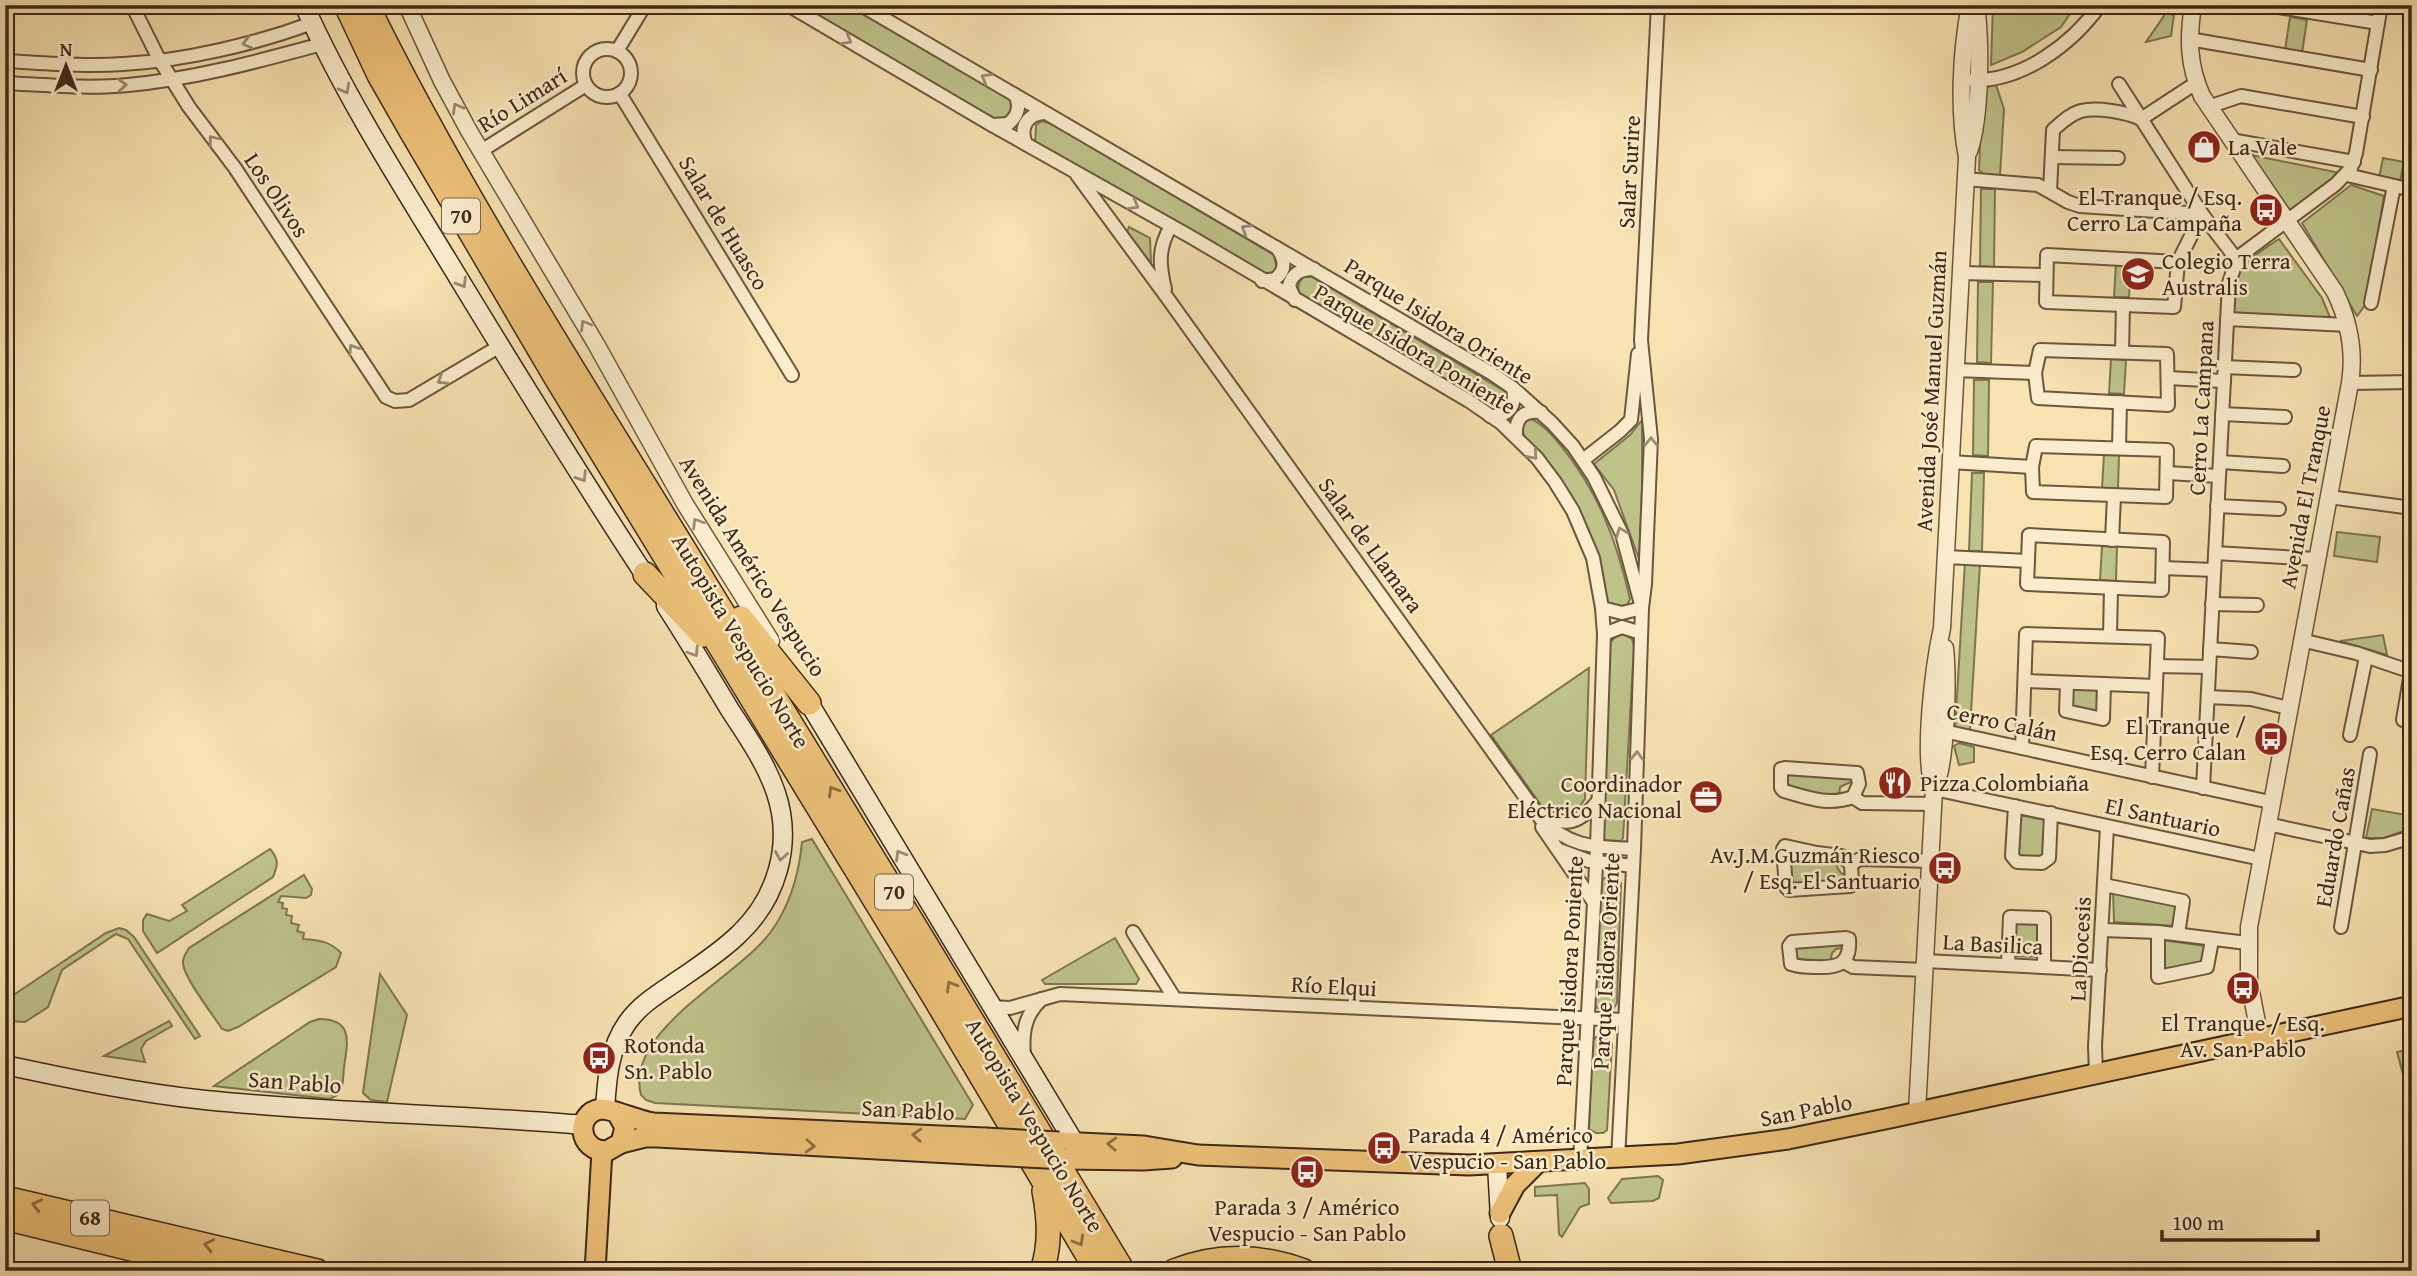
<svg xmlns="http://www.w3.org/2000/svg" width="2417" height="1276" viewBox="0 0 2417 1276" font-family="'Gentium Book Plus',serif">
<rect width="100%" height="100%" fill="#f7e2b1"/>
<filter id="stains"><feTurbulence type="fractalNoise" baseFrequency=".00286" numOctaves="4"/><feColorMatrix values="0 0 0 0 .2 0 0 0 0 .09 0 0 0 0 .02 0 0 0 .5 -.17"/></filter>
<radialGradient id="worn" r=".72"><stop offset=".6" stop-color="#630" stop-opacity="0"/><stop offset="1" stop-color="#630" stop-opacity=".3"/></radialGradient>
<g fill="#bec38a" stroke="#7e7651" stroke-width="2">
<path d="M801 5H847L1011 100 1015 108 1012 118 995 120Z"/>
<path d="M1993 5H2076L2061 27 2022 52 1991 65Z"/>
<path d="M2166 13 2174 15 2171 36 2146 42Z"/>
<path d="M2290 17 2307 20 2302 53 2285 50Z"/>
<path d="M1996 85 2004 109 2000 176 1985 175 1979 170 1982 95 1987 87Z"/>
<path d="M1042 121 1052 124 1274 255 1277 270 1263 277 1035 144 1036 125Z"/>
<path d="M2251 155 2340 173 2290 212Z"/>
<path d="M2383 158 2404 162 2400 182 2379 178Z"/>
<path d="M2351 185 2384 196 2366 304 2357 316 2302 223Z"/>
<path d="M1981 189H1995L1994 267 1980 266Z"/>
<path d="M1129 227 1150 238 1151 263 1127 232Z"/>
<path d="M2279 239 2322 298 2332 322 2233 314C2231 271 2245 261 2279 239Z"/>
<path d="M2116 263 2131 264 2129 297H2114Z"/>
<path d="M1303 277H1312L1504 391 1507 400 1505 407 1498 411H1488L1301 300C1298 291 1296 285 1303 277Z"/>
<path d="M1978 282H1993L1991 363 1977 362Z"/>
<path d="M2111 359 2126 360 2124 394 2109 393Z"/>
<path d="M1974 380H1989L1988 456 1973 455Z"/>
<path d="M1530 418C1544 425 1552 435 1562 447 1599 493 1617 542 1630 599L1626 607 1615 608 1608 605 1554 471 1534 447 1524 437 1522 425Z"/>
<path d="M1642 420V489L1639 559 1614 490 1594 464 1630 435Z"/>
<path d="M2104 454 2119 455 2118 489 2102 488Z"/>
<path d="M1972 473H1984L1982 551H1969Z"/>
<path d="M2337 532 2380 537 2377 562 2334 556Z"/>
<path d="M2102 546 2117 547 2116 581 2100 580Z"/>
<path d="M1965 562 1980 563 1970 729H1955Z"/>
<path d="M1619 634 1625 635 1632 639 1634 647 1623 838 1621 841 1605 840 1602 834 1608 644Z"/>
<path d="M2383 635 2387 655 2340 641Z"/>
<path d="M1589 668 1585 799 1577 810 1559 811 1541 805 1491 735Z"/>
<path d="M2070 689 2099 690 2098 713 2071 707Z"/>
<path d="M1959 743 1974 747V762L1959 765 1954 746Z"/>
<path d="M1789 772 1852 778 1853 781 1840 787 1839 797H1825L1788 788 1785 775Z"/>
<path d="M2372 809 2412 816V828L2384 838H2366Z"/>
<path d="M2019 815 2046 820 2045 854 2039 858 2019 857 2017 852Z"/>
<path d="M812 839 973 1105 965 1119 655 1103 646 1100 641 1095C624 1031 736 978 770 933 790 906 799 874 802 842Z"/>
<path d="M270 849C279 859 278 865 273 877L157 953 143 931V920L147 914 169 921 187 911 182 905Z"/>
<path d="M1793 853 1814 859H1836C1836 869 1840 874 1849 877V881L1795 885 1789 878V854Z"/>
<path d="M304 875 312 889 311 895 306 898 281 896 278 902 283 903 282 908 287 909 286 915 292 916 291 923 299 925 297 931 304 933 303 939C318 940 330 941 341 953L336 967 238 1027 228 1031 222 1029C213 1015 185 979 183 964 182 958 186 953 189 948Z"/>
<path d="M1607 876H1616L1621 883 1617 1003 1614 1008 1605 1012 1596 1007 1593 1002 1600 882Z"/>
<path d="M2113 890 2177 904 2175 926 2114 922Z"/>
<path d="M2012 921H2041L2040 957 2011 956Z"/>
<path d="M119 928 126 930 134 937 200 1036 195 1039 128 939 116 934 62 970 48 1007 25 1022 7 1021 5 1002 9 998 106 933Z"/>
<path d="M1115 938 1139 979 1136 984H1045L1042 980Z"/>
<path d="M2162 940 2206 946 2204 963 2162 971Z"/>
<path d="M1841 944 1842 948 1836 949 1832 953 1830 963 1794 960 1793 945Z"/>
<path d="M380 974 407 1015 387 1102 371 1100 363 1093Z"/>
<path d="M319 1019C353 1019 348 1041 344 1067 343 1075 344 1088 338 1094 337 1096 331 1098 329 1099L214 1086 310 1022Z"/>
<path d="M169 1021 172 1026 146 1041 141 1049 145 1062 104 1056Z"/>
<path d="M1596 1037 1608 1038 1612 1044 1607 1130 1603 1133H1596L1589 1129 1592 1042Z"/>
<path d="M2412 1049V1077L2404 1078 2397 1052Z"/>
<path d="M1658 1176 1663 1180 1659 1198 1653 1201 1611 1203 1608 1198 1622 1179Z"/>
<path d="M1585 1183 1589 1189V1204L1580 1207 1562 1237 1559 1234 1557 1195 1535 1196V1187Z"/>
</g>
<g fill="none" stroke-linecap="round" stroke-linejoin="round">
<g stroke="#6c563e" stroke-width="16">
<g id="minor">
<path d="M132 5 159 59 189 107 235 168 386 397 395 401 409 400 500 346"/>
<path d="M788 5 992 125 1191 237 1469 401 1501 423 1537 458 1555 482 1573 511 1593 558 1602 608 1604 634 1597 847 1580 1161"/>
<path d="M861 5 1491 373 1513 388 1552 423 1573 446 1594 477 1622 534 1642 608 1634 849 1618 1159"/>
<path d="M2266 5 2378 23"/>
<path d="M2189 39 2371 70"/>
<circle cx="607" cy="73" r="24"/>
<path d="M617 51 645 5"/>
<path d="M5 61C44 63 84 67 123 64 183 61 256 44 312 23"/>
<path d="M1972 80C2022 82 2072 44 2100 5"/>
<path d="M5 83C46 85 88 89 128 85 194 79 259 61 322 44"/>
<path d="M2119 84 2202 214 2237 260"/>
<path d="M620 94 792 375"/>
<path d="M2208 107 2241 96 2363 117"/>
<path d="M2141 119 2196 83"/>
<path d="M992 125 1008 124C1018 116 1021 106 1015 95"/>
<path d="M2231 140 2354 162"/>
<path d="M1026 144C1019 128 1027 114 1044 113"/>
<path d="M481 151 586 85"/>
<path d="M2052 157 2118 158"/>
<path d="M1077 175 1166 296 1541 819C1571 848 1594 847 1634 849"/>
<path d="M2347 175 2412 190"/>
<path d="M1965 179 2038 185 2068 202 2080 206 2202 214"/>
<path d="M2050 191 2053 130C2061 123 2070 114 2081 111 2097 107 2126 112 2141 119"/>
<path d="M2178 262 2047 255 2046 302 2174 307 2178 262 2202 214"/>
<path d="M1960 273 2045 275"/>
<path d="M1262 281 1275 279C1287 270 1285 259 1277 248"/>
<path d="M1165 289C1159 264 1158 248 1171 226"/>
<path d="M1295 300 1289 286C1292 273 1301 269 1314 269"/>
<path d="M2371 303 2394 186"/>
<path d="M2227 319 2348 325"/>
<path d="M2040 350 2167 354 2168 405 2038 398 2035 373Z"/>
<path d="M2122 352 2123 305"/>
<path d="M2224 367 2294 370"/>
<path d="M1955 370 2035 373"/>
<path d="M2168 378 2224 381"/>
<path d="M2350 383 2412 382"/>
<path d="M2222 414 2285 417"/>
<path d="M1490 416C1508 417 1517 406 1513 388"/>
<path d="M1516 436C1515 418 1523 410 1541 412"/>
<path d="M2036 446 2167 450 2166 497 2033 492 2032 467Z"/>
<path d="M2119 448 2120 402"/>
<path d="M1583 460 1620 431 1631 420 1638 354"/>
<path d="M1950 462 2032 467"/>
<path d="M2220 462 2283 466"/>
<path d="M2167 473 2219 476"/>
<path d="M2329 497 2412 508"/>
<path d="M2217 506 2279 509"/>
<path d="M2029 535 2163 542 2162 590 2027 584Z"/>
<path d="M2112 540 2114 497"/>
<path d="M2215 553 2317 559"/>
<path d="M1945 557 2028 561"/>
<path d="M2163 568 2214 570"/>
<path d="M2212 604 2257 605"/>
<path d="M1602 608 1622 613 1642 608 1645 584 1651 439 1641 340 1658 5"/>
<path d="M1604 634 1622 627 1641 633"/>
<path d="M2110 636 2111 588"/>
<path d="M2301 640 2356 653 2412 672"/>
<path d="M2210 649 2251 652"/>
<path d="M2157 666 2209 667"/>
<path d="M2411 672 2403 720 2412 719"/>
<path d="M2025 681 2156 686"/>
<path d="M2067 683 2066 711 2103 719 2104 684"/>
<path d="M2208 697 2251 699 2288 708"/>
<path d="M1939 730 2270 802"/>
<path d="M2350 735 2366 657"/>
<path d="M2022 748 2026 634 2158 638 2152 777"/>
<path d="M1785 768 1857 773 1859 784 1853 797C1829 806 1808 798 1784 791L1781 788V769Z"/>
<path d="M2203 788 2229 283 2234 268 2241 255 2336 184 2351 168 2356 153 2381 5"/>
<path d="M1934 789 2261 859"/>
<path d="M1853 797 1862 803 1934 804"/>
<path d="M2015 806 2012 856 2017 862 2042 863 2049 858 2051 813"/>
<path d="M1542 814C1566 828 1580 823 1598 801"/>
<path d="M2267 824 2370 846 2385 845 2412 837"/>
<path d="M1542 827 1593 901"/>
<path d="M1785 846 1817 853 1841 856 1851 864 1852 883 1850 886 1789 890 1786 887 1783 849Z"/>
<path d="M1559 850 1589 861 1633 866"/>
<path d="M1851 864 1860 859 1931 861"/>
<path d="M2104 885 2183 901 2178 934"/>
<path d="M2341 927 2370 754"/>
<path d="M2102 930 2158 932 2247 943"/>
<path d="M1133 932 1175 999"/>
<path d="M2158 932V977L2207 967 2212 940"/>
<path d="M1846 938 1849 939C1851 965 1837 968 1815 967 1807 967 1799 967 1791 964L1789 946 1792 942Z"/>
<path d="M1925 961 2100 970"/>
<path d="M1844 962 1853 967 1925 970"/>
<path d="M2008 965 2010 917 2044 918V967"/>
<path d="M991 1007 1010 1008 1060 994 1624 1020"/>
<path d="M1024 1055C1022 1032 1025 1014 1042 999"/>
<path d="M2096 1074 2095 1046 2107 827"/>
</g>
</g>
<g stroke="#6c563e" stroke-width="19">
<g id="tertiary">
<path d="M407 5 442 81 469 131 596 344 685 504 771 641"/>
<path d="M2193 5C2188 38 2188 65 2202 96L2335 292C2349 321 2355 351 2350 383L2249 927V981L2260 1038"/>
<path d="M1969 151C1981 117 1981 42 1976 5"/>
<path d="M1934 789C1922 757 1934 664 1942 628L1967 157C1958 111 1961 51 1970 5"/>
<path d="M1917 1112 1934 789C1947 764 1948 678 1945 648"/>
</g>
</g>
<g stroke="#3e2818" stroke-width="21">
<g id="secondary">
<path d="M304 5C345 96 398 179 450 264 515 371 581 478 650 583"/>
<path d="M809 703 1074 1142"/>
<path d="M5 1065C71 1079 138 1093 205 1100 331 1113 457 1114 583 1125"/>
<path d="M605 1109C607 1078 609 1049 627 1023 640 1004 661 992 680 979 700 965 722 951 739 934 777 898 793 844 776 793 766 763 747 736 730 710 709 675 688 640 666 606"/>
<path d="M1497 1165 1500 1218"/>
</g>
</g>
<g stroke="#3e2818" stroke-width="23">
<g id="primary">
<path d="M617 1113 625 1127 621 1143 607 1151C578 1152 574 1113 601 1109 610 1108 641 1122 654 1123L985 1138"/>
<path d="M1059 1142 1144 1146 1198 1155 1469 1165 1678 1154 1788 1139 1890 1118 2412 1006"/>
<path d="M621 1143 645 1137H657L987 1155"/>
<path d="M1065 1159 1143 1160 1172 1158"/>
<path d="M1500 1213 1515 1185 1537 1163"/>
<path d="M595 1271 602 1151"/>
</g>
</g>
<g stroke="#3e2818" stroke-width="26">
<g id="motorway">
<path d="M346 5 379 75 411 131 556 378 934 997 1097 1271"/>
<path d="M367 5C462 198 580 379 692 562 837 797 981 1034 1123 1271"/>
<path d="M645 574 703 635"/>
<path d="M741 618 809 703"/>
<path d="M5 1198 317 1271"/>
<path d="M5 1218 221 1271"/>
<path d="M1501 1236 1510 1271"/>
<path d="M1042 1271C1051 1244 1049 1218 1044 1191"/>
<path d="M1174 1271C1217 1254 1261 1255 1304 1271"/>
</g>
</g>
<use href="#minor" stroke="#faeccc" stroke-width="12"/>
<use href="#tertiary" stroke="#faeccc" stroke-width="16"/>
<use href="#secondary" stroke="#faeccc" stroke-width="18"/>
<use href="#primary" stroke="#ecc178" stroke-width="19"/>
<use href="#motorway" stroke="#ecc178" stroke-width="23"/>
<g stroke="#3e2818" stroke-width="23" stroke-linecap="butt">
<g id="primary-bridge">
<path d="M985 1138 1059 1142"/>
<path d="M987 1155 1065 1159"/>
</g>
</g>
<use href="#primary-bridge" stroke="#ecc178" stroke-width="19"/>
</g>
<defs><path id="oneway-chevron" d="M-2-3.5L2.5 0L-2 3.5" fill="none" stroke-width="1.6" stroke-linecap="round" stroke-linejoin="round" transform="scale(1.75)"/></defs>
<g stroke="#9c8a72">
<use href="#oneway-chevron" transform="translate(847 40) rotate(30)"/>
<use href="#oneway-chevron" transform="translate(247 43) rotate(166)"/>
<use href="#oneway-chevron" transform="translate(986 78) rotate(-150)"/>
<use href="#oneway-chevron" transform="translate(122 85) rotate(-3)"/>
<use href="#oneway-chevron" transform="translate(345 89) rotate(62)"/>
<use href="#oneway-chevron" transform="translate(457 108) rotate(-119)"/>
<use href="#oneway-chevron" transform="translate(213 140) rotate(-128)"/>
<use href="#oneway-chevron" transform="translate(1134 205) rotate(29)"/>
<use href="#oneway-chevron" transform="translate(1246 229) rotate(-149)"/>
<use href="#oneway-chevron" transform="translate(462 283) rotate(59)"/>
<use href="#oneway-chevron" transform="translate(585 325) rotate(-120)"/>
<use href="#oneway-chevron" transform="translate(353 349) rotate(-123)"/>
<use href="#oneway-chevron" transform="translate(442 380) rotate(149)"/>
<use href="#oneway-chevron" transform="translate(1651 442) rotate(-90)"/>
<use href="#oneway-chevron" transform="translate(1533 455) rotate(49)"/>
<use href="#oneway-chevron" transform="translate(582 477) rotate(57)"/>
<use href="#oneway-chevron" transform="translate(697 523) rotate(-122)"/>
<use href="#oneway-chevron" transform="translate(1621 532) rotate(-111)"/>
<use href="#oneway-chevron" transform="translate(694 652) rotate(58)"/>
<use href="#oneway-chevron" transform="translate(1637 756) rotate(-88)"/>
<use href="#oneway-chevron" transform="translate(900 855) rotate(-121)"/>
<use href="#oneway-chevron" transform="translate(781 856) rotate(99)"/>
</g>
<g stroke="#8c6d43">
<use href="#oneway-chevron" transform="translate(833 791) rotate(-121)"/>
<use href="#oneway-chevron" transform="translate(951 986) rotate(-121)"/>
<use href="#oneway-chevron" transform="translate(917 1135) rotate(-177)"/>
<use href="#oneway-chevron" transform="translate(1112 1144) rotate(-177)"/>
<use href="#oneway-chevron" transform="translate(810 1146) rotate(3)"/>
<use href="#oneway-chevron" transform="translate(37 1205) rotate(-167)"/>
<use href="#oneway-chevron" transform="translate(1079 1241) rotate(60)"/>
<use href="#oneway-chevron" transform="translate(209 1245) rotate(-167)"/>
</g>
<defs>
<g id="shop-disc" transform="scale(1.75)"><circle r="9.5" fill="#8f2418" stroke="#faeccc"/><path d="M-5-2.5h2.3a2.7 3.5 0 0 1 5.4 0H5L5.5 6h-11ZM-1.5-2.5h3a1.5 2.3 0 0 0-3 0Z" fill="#fff"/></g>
<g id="bus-disc" transform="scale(1.75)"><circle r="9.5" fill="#8f2418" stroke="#faeccc"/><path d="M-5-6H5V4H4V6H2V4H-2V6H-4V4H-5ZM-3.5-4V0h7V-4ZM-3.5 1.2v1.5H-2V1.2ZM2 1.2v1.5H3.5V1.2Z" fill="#fff"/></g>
<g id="school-disc" transform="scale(1.75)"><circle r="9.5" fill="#8f2418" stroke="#faeccc"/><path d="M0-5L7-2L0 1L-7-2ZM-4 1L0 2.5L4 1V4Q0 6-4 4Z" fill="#fff"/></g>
<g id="restaurant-disc" transform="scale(1.75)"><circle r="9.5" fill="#8f2418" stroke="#faeccc"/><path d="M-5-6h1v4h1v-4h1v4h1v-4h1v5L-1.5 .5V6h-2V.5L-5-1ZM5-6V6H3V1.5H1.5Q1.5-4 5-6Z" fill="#fff"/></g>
<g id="office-disc" transform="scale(1.75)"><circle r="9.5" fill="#8f2418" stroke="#faeccc"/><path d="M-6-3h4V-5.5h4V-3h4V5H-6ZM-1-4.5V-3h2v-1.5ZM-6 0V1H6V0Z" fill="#fff"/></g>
</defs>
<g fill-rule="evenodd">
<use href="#shop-disc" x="2204" y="147"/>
<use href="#bus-disc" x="2266" y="210"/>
<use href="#school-disc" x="2138" y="274"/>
<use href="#bus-disc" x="2271" y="739"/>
<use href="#restaurant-disc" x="1895" y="783"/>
<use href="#office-disc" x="1706" y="797"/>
<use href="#bus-disc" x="1945" y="868"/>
<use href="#bus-disc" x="2243" y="988"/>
<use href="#bus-disc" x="599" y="1058"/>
<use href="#bus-disc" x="1384" y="1148"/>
<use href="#bus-disc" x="1307" y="1172"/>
</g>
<g text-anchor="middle" stroke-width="5" stroke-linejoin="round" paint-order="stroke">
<g fill="#faeccc" stroke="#76634e" stroke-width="2">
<rect x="442" y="198.5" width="38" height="35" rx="5"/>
<rect x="875" y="874.5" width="38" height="35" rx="5"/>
<rect x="71" y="1200.5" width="38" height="35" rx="5"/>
</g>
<g font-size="21" font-weight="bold" fill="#3e2818">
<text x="461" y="223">70</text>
<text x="894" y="899">70</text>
<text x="90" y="1225">68</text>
</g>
<g font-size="23" fill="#3e2818" stroke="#faeccc">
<text transform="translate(522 100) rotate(-32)" y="8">Río Limarí</text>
<text transform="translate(1629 172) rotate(-87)" y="8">Salar Surire</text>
<text transform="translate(277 195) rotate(56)" y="8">Los Olivos</text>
<text transform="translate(724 223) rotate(59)" y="8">Salar de Huasco</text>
<text transform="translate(1439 321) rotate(32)" y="8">Parque Isidora Oriente</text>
<text transform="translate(1415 349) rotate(31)" y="8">Parque Isidora Poniente</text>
<text transform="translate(1931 391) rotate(-87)" y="8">Avenida José Manuel Guzmán</text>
<text transform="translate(2201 408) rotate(-87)" y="8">Cerro La Campana</text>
<text transform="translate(2305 497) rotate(-79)" y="8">Avenida El Tranque</text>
<text transform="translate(1371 545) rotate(54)" y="8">Salar de Llamara</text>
<text transform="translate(753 566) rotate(58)" y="8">Avenida Américo Vespucio</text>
<text transform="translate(741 641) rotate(59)" y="8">Autopista Vespucio Norte</text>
<text transform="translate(2002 722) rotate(12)" y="8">Cerro Calán</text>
<text transform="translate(2163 817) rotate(12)" y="8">El Santuario</text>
<text transform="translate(2335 837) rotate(-80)" y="8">Eduardo Cañas</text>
<text transform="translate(1993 944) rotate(3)" y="8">La Basilica</text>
<text transform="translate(2080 949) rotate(-87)" y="8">La Diocesis</text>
<text transform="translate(1606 961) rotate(-87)" y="8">Parque Isidora Oriente</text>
<text transform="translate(1569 971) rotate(-87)" y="8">Parque Isidora Poniente</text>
<text transform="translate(1334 986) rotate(3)" y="8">Río Elqui</text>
<text transform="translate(295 1082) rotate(4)" y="8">San Pablo</text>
<text transform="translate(908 1110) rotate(3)" y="8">San Pablo</text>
<text transform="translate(1806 1110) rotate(-11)" y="8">San Pablo</text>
<text transform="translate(1035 1125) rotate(59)" y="8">Autopista Vespucio Norte</text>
</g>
<g font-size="23" fill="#3e2818" stroke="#faeccc" text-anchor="start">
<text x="2228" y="155">La Vale</text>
<text x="2242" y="205" text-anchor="end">El Tranque / Esq.<tspan x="2242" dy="26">Cerro La Campaña</tspan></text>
<text x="2162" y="269">Colegio Terra<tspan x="2162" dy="26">Australis</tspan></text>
<text x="2246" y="734" text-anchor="end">El Tranque /<tspan x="2246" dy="26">Esq. Cerro Calan</tspan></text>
<text x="1920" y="791">Pizza Colombiaña</text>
<text x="1682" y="792" text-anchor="end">Coordinador<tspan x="1682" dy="26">Eléctrico Nacional</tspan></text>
<text x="1920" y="863" text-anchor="end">Av.J.M.Guzmán Riesco<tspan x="1920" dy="26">/ Esq. El Santuario</tspan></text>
<text x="2243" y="1031" text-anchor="middle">El Tranque / Esq.<tspan x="2243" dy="26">Av. San Pablo</tspan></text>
<text x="624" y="1053">Rotonda<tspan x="624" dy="26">Sn. Pablo</tspan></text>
<text x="1408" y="1143">Parada 4 / Américo<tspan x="1408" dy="26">Vespucio - San Pablo</tspan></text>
<text x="1307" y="1215" text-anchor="middle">Parada 3 / Américo<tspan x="1307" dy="26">Vespucio - San Pablo</tspan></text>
</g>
</g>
<rect width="2417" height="1276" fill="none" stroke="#f7e2b1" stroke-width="28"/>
<rect x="7" y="7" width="2403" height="1262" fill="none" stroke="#3e2818" stroke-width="3.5"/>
<rect x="14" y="14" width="2389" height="1248" fill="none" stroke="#3e2818" stroke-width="2"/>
<g transform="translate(66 66)" stroke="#faeccc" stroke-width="5" paint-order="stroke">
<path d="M0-5L12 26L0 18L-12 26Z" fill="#3e2818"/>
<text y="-10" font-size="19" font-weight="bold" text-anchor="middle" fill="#3e2818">N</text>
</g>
<path d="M2162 1230v10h156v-10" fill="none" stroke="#3e2818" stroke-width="3.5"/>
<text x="2172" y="1230" font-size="21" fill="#3e2818" stroke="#faeccc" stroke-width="5" paint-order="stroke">100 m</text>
<rect width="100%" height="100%" filter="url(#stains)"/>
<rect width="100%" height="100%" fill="url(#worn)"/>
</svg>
